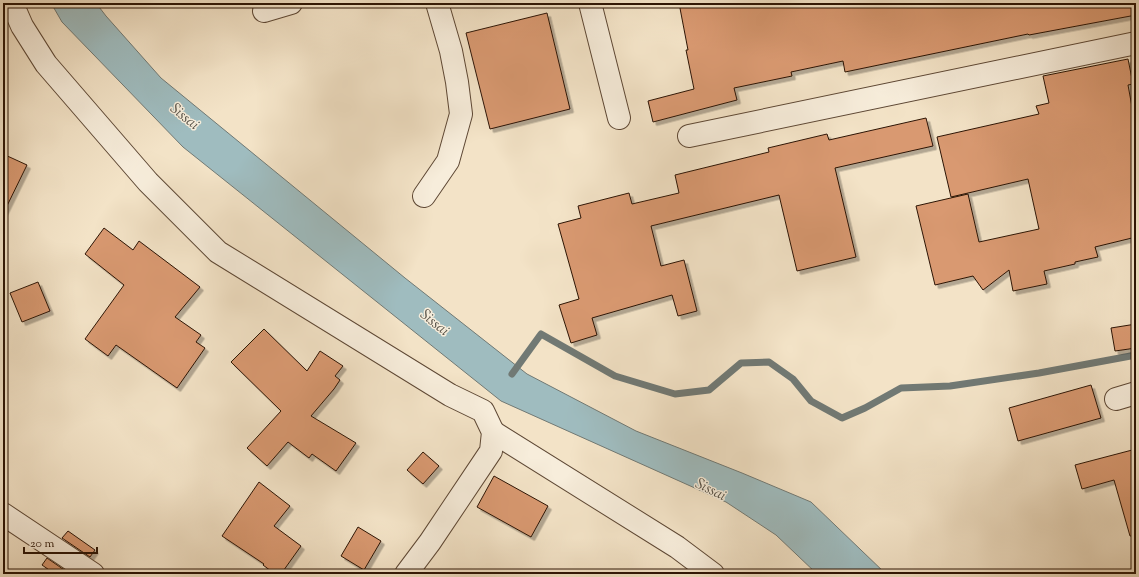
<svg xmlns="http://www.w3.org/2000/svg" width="1139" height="577" viewBox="0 0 1139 577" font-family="'Sorts Mill Goudy',serif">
<defs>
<filter id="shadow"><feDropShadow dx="3.5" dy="3.5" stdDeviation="0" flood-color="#0004"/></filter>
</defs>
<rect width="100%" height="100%" fill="#f3e3c7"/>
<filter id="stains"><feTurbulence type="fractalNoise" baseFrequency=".005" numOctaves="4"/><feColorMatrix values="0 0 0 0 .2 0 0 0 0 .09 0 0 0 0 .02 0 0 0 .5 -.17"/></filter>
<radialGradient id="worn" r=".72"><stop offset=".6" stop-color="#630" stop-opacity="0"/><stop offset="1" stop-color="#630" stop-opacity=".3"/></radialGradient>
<path fill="#9fbcbf" stroke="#717974" d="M51 3H96L106 16 161 78 405 278 527 374 636 431 742 473 811 502 886 574H817L776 535 726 502 501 401 183 147 62 22Z"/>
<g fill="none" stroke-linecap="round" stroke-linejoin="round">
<path stroke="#717974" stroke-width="7" d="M512 374 541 334 615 376 675 394 709 390 741 363 769 362 793 379 811 401 842 418 865 408 901 388 950 386 1039 373 1136 355"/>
</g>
<g fill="#d99971" stroke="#2c1404" filter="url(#shadow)">
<path d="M679 3H1136V15L1029 35 1028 34 845 72 843 61 791 72 792 76 734 88 737 100 653 122 648 101 694 89 686 50H688Z"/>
<path d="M547 13 570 109 490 129 466 33Z"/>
<path d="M1128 59 1133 84 1128 85 1136 129V237L1095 247 1098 257 1075 262V264L1044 271 1047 284 1013 291 1009 270 983 290 973 276 935 285 916 206 968 194 979 242 1039 229 1028 179 951 197 937 137 1039 114 1036 106 1049 103 1043 76Z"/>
<path d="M926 118 933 146 835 168 856 257 797 271 779 195 651 226 661 266 684 260 697 311 678 316 672 295 592 318 597 335 571 343 559 305 579 299 558 224 581 218 578 206 629 193 632 204 679 193 675 175 769 152 768 148 827 134 829 140Z"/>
<path d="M3 154 27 165 3 214Z"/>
<path d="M104 228 133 250 139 241 200 287 175 317 201 335 196 342 205 348 177 388 116 345 108 356 85 339 124 285 85 254Z"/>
<path d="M38 282 50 311 22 322 10 293Z"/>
<path d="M1136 324V348L1115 351 1111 328Z"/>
<path d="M264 329 307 371 320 351 343 366 335 376 340 380 334 389 311 416 356 443 336 471 312 454 309 458 288 442 267 466 247 448 281 411 231 362Z"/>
<path d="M1091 385 1101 418 1018 441 1009 408Z"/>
<path d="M1136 449V536H1130L1114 480 1082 489 1075 465Z"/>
<path d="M423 452 439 466 423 484 407 470Z"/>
<path d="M494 476 548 506 531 537 477 507Z"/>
<path d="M259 482 290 506 274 526 301 546 281 574H275L263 565 264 564 222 536Z"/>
<path d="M358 527 381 541 364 570 341 556Z"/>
<path d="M68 531 95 550 90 557 62 538Z"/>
<path d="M47 558 70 574H55L42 565Z"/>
</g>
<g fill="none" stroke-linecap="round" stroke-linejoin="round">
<g stroke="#5e4835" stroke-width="24">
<g id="minor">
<path d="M12 3 22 26 46 64 148 182 218 252 450 395 483 411 493 432 491 451 430 542 406 574"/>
<path d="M590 3 619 118"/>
<path d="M264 11 291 3"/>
<path d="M689 136 1136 43"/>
<path d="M424 196 448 161 461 114 457 82 451 51 437 3"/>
<path d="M1116 399 1136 393"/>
<path d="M493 432 677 547 713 574"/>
<path d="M3 514 93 574"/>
</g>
</g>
<use href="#minor" stroke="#f7eddb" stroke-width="22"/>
</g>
<g text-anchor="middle" stroke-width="3" stroke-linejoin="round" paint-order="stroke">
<g font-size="15" font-style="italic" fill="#544f45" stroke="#f7eddb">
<text transform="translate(185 116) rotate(39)" y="5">Sissai</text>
<text transform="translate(435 322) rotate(39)" y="5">Sissai</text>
<text transform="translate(711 489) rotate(26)" y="5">Sissai</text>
</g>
</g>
<rect width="1139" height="577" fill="none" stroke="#f3e3c7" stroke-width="16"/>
<rect x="4" y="4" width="1131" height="569" fill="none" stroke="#2c1404" stroke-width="2"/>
<rect x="8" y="8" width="1123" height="561" fill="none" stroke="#2c1404"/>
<path d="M24 547v6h73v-6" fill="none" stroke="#2c1404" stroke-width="2"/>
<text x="30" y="547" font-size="12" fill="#2c1404" stroke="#f7eddb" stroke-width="3" paint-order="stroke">20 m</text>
<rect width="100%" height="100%" filter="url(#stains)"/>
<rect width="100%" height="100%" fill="url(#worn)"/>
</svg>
